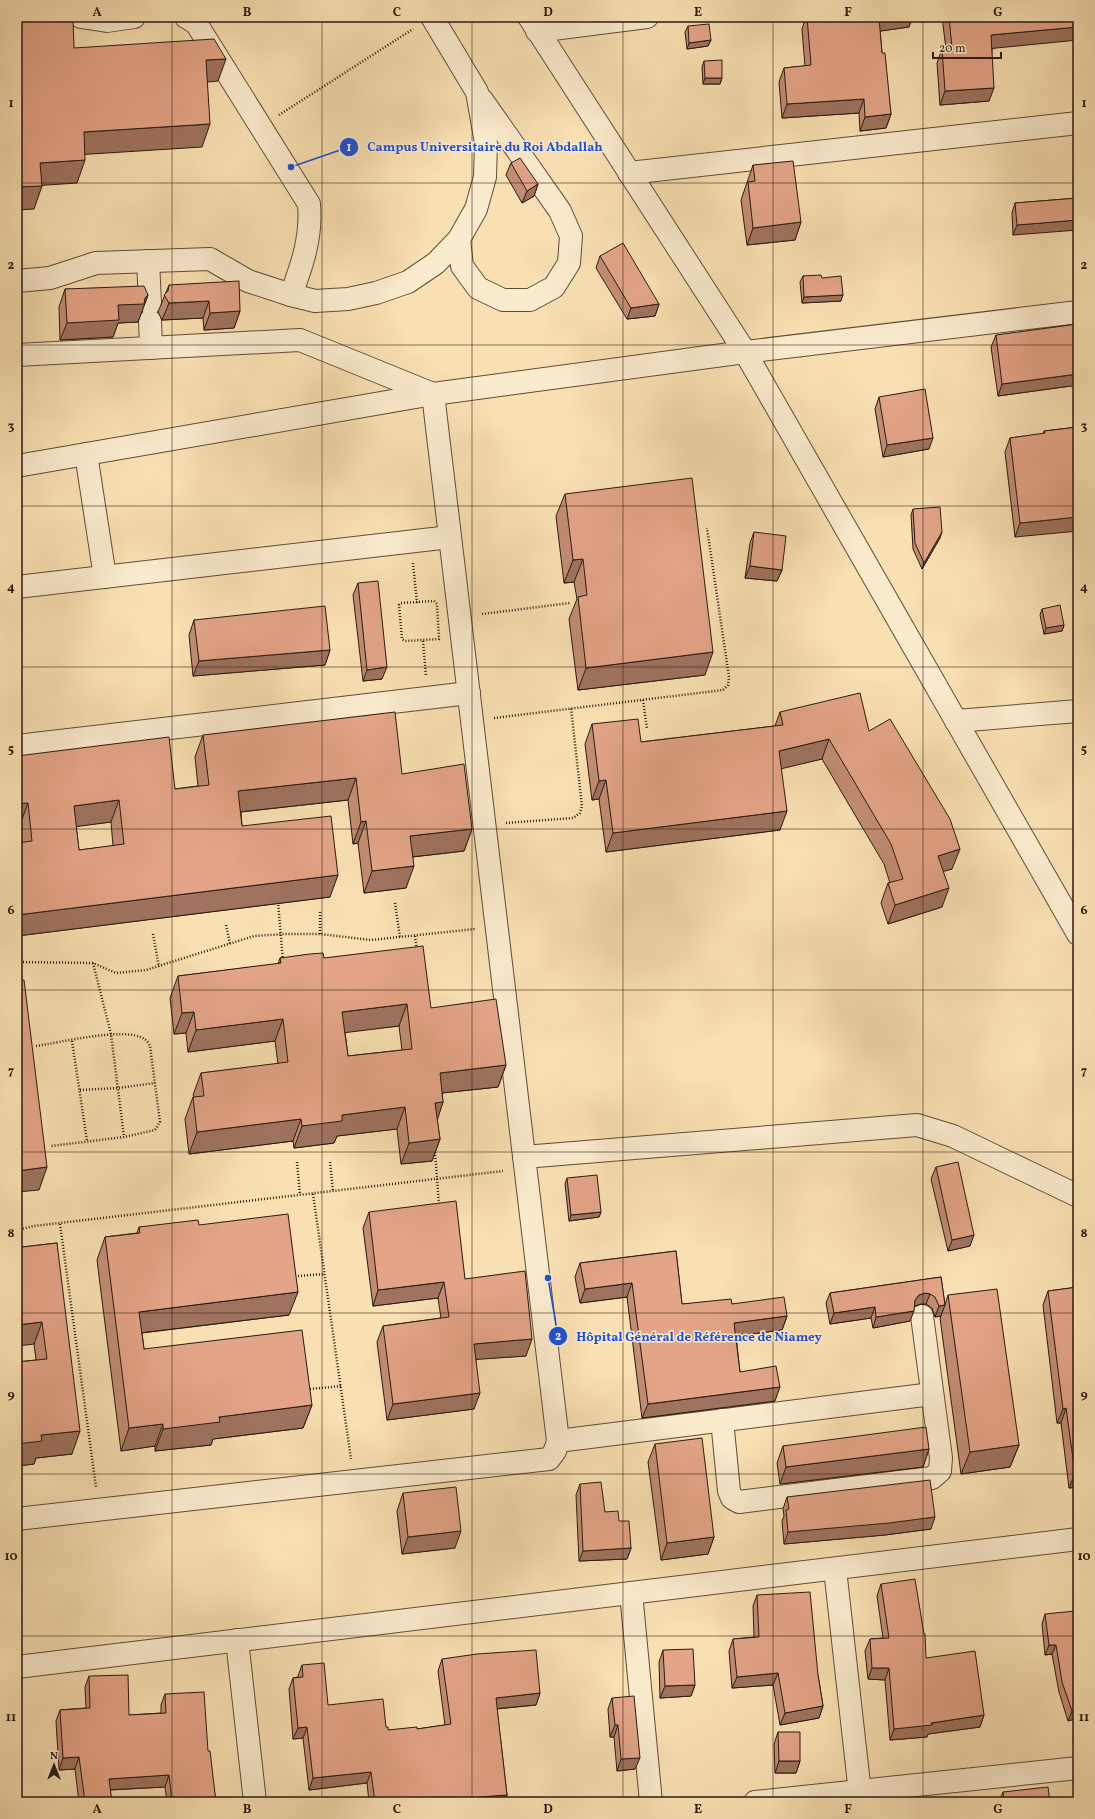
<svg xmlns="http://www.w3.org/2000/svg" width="1095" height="1819" viewBox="0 0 1095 1819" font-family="Vollkorn,serif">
<rect width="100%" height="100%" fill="#f9e0b2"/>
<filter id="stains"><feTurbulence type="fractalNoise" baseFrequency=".005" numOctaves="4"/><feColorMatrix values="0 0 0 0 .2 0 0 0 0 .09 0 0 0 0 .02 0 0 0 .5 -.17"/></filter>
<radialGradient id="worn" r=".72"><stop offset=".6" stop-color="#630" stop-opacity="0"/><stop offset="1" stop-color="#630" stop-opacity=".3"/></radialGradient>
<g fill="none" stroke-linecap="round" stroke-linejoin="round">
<g stroke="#5d4c38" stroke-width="24">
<g id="minor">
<path d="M81 17 107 21 134 17"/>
<path d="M529 17 745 352 1078 934"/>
<path d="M537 31 647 17"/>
<path d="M629 173 1078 123"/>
<path d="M459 239 462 266 478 288 503 300H530L554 287 569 263 571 236 560 211 482 100"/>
<path d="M148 261 150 303"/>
<path d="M17 281 50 278 96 263 210 259 248 281 291 295C302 265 312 237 309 204L196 23 186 17"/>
<path d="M291 295 315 301 348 299 376 293 408 282 436 263 459 239 476 209 485 177 486 143 477 92 432 17"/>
<path d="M150 321 151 348"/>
<path d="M17 355 300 340 433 394 558 1441 555 1451 549 1459 17 1519"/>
<path d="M86 454 105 577"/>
<path d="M17 466 433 394 745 352 1078 312"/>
<path d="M17 587 450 537"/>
<path d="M956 721 1078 711"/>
<path d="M17 746 469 693"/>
<path d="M524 1157 917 1125 953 1136 1078 1196"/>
<path d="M722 1420 729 1491 732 1498 739 1502 932 1478 940 1471 941 1458 922 1316"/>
<path d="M558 1441 932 1394"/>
<path d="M835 1569 861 1802"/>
<path d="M631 1593 651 1802"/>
<path d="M237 1640 255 1802"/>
<path d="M17 1667 1078 1539"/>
<path d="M755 1802 1078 1768"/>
</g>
</g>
<g stroke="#291a10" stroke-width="2.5" stroke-dasharray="1 2" stroke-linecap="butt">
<path d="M221 21 252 19 255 17"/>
<path d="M279 115 413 29"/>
<path d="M413 563 417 603"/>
<path d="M434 601 437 604 439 639 405 641 402 639 399 605 401 603Z"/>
<path d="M482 614 570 603"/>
<path d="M423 641 426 676"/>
<path d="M643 700 647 729"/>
<path d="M494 718 723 690 728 685 729 677 707 528"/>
<path d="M506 823 573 818 580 813 582 806 571 708"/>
<path d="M278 902 283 961"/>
<path d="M395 903 400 938"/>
<path d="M320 912V934"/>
<path d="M226 925 230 944"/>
<path d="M153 934 159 967"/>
<path d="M415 936 417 950"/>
<path d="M17 962 93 963 116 973 146 970 254 936 284 934H320L371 940 475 929"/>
<path d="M93 963 111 1034 124 1137"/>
<path d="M72 1041 87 1141"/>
<path d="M36 1046C58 1043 127 1026 144 1039 147 1040 149 1044 150 1046L160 1122 155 1130 124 1137 51 1146"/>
<path d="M80 1090 118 1088 155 1083"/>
<path d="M435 1152 439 1205"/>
<path d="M297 1162 300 1195"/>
<path d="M330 1162 333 1191"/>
<path d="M313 1194 351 1459"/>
<path d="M60 1224 96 1487"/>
<path d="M17 1230 34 1226 503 1171"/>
<path d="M298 1276 325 1274"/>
<path d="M310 1389 341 1386"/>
</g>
<use href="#minor" stroke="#fbebcd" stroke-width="22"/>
</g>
<g fill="#c38d74" stroke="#291a10" fill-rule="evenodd">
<path d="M806 17H912L909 27 880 31 882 53 891 114 886 128 860 131 859 113 782 118 779 82 784 68 805 66 802 29Z"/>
<path d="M942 17H1078L992 49 989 101 940 105 937 63 942 49H946Z"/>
<path d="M688 26 711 40 708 46 687 49 685 32Z"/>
<path d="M704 61 722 78 720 84H703L702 67Z"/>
<path d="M511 163 538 184 534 196 522 203 506 175Z"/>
<path d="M753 165 801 222 795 240 747 245 741 200Z"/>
<path d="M1078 198 1013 235 1012 213 1015 203Z"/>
<path d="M600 256 659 304 655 316 627 319 596 268Z"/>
<path d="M803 276 822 278 841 301 802 303 800 282Z"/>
<path d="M169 285 240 311 234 328 204 330 203 318 162 320 158 312Z"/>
<path d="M65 289 148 295 138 322 118 323 113 337 60 340 59 307Z"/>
<path d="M996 335 1078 374V385L998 396 991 347Z"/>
<path d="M879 397 929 449 883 457 875 409Z"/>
<path d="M1078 427 1015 537 1005 452 1010 438 1043 434 1044 431Z"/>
<path d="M565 494 705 675 578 690 569 619 577 599 574 582 564 583 556 516Z"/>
<path d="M913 509 940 538 922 569 913 549 911 515Z"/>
<path d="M754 532 782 570 777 581 745 578 750 543Z"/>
<path d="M358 583 382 679 363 681 353 595Z"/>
<path d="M1042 609 1064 625 1062 631 1044 634 1040 615Z"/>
<path d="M194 620 330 650 325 665 193 676 189 635Z"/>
<path d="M780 712 869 731 952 869 943 871 942 907 888 924 881 903 888 883H890L884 864 822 759 781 768 780 830 606 852 599 799 592 800 585 744 592 724 641 742 775 726Z"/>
<path d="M203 735 402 774 472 829 464 851 413 857 406 888 364 893 358 843 353 844 348 800 241 812 242 826 330 897 17 936V843H22L20 825 17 756 175 789 198 786 195 757ZM111 822 113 846 79 850 76 826Z"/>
<path d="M280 958H324L431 1008 506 1065 498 1087 442 1093 443 1102 437 1119 440 1139 432 1161 401 1164 397 1129 337 1136 334 1143 294 1148 293 1141 189 1154 185 1119 193 1097H194L193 1095 201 1073 278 1064 275 1041 188 1052 186 1033 174 1034 170 998 178 976 278 964ZM399 1026 402 1050 348 1056 345 1032Z"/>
<path d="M936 1167 970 1246 948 1251 931 1179Z"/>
<path d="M567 1178 601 1212 599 1217 569 1221 565 1184Z"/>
<path d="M369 1212 465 1279 526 1356 476 1359 474 1409 387 1420 377 1342 383 1326 441 1318 438 1298 373 1306 363 1228Z"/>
<path d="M199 1225 289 1315 142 1333 144 1349 312 1405 303 1428 213 1439 211 1445 155 1451V1446L121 1451 97 1260 105 1237 137 1233 139 1227Z"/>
<path d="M57 1243 72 1454 36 1458 34 1464 17 1466V1362L36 1360 22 1247Z"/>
<path d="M676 1251 682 1304H732L787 1316 782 1330 736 1336 740 1372 775 1401 642 1418 627 1297 580 1303 575 1277 580 1263Z"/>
<path d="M941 1277 945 1305 948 1295 1019 1445 1010 1467 961 1474 940 1318 941 1316 935 1317 932 1308 926 1304H921L914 1307 910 1321 873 1328 871 1318 830 1324 826 1303 830 1293Z"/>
<path d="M1078 1287V1487L1069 1488 1061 1423H1057L1043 1305 1048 1291Z"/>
<path d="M655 1444 714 1537 708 1554 661 1560 648 1462Z"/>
<path d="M783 1446 929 1449 923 1467 780 1484 777 1463Z"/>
<path d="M580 1484 605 1512 619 1521 631 1548 627 1559 579 1561 576 1495Z"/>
<path d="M403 1493 455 1548 402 1554 397 1511Z"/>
<path d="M787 1497 931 1529 885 1535 784 1544 782 1521 784 1516 783 1509Z"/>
<path d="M881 1584 926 1658 984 1715 980 1727 928 1734 927 1737 890 1740 885 1680 868 1679 865 1651 870 1639 883 1638 877 1596Z"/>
<path d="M757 1595 818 1675 823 1706 819 1718 780 1725 773 1685 732 1688 729 1651 733 1639 754 1637 753 1606Z"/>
<path d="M1045 1614 1078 1639V1718L1068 1721 1059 1692 1052 1654 1045 1655 1042 1624Z"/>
<path d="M663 1650 695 1685 691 1696 660 1698 659 1662Z"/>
<path d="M442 1659 540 1693 536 1705 497 1709 507 1795 504 1802H369L367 1783 309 1790 303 1738 293 1739 289 1689 293 1678 298 1677V1676L302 1665 328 1705 386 1727 388 1730 417 1729 445 1725 438 1671Z"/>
<path d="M89 1676 129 1715 161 1713V1705L165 1694 208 1751 216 1802H167L165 1787 110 1790 112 1802H79L75 1769 59 1770 56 1721 60 1710 86 1708 85 1687Z"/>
<path d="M612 1698 635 1769 617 1771 614 1737H610L608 1709Z"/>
<path d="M778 1732 800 1761 796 1773H775L774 1744Z"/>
<path d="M1003 1792 1050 1802H999Z"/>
</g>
<g fill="#9f735e" stroke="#291a10">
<path d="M888 17H912L909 27 874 32 879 18Z"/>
<path d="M1078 27V40L986 49 991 35Z"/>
<path d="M711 40 708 46 687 49 689 43Z"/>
<path d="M226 59 218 81 198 83 206 60Z"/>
<path d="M705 78H722L720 84H703Z"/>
<path d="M994 88 989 101 940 105 945 91Z"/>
<path d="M864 99 859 113 782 118 787 104Z"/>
<path d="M891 114 886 128 860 131 865 117Z"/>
<path d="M210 124 202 147 75 155 84 132Z"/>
<path d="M85 160 77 183 32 186 40 163Z"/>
<path d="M538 184 534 196 522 203 527 191Z"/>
<path d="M42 186 34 209 17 210V187Z"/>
<path d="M1078 220V230L1013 235 1017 225Z"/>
<path d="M801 222 795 240 747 245 753 228Z"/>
<path d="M148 295 138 322 118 323 113 337 60 340 67 323 118 305 145 298Z"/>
<path d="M843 295 841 301 802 303 804 297Z"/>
<path d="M209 301 203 318 162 320 169 303Z"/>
<path d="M659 304 655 316 627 319 631 308Z"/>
<path d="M240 311 234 328 204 330 210 313Z"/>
<path d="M1078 374V385L998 396 1002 384Z"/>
<path d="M933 438 929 449 883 457 887 445Z"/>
<path d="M1078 517V531L1015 537 1020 523Z"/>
<path d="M942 532 940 538 922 569 924 563Z"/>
<path d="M583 559 574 582 564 583 573 560Z"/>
<path d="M750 566 782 570 777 581 745 578Z"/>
<path d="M1064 625 1062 631 1044 634 1046 628Z"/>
<path d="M330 650 325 665 193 676 199 661Z"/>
<path d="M713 652 705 675 578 690 586 668Z"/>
<path d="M387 667 382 679 363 681 367 670Z"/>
<path d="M829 739 822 759 772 771 779 751Z"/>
<path d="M356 778 348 800 230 813 238 791Z"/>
<path d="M606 780 599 799 592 800 599 781Z"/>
<path d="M119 800 111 822 66 828 74 806Z"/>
<path d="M28 803 20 825H17V804Z"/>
<path d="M787 811 780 830 606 852 613 833Z"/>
<path d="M366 821 358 843 353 844 361 822Z"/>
<path d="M472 829 464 851 402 858 410 836Z"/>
<path d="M960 849 952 869 931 875 938 856Z"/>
<path d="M414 866 406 888 364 893 372 871Z"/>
<path d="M338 875 330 897 17 936V915Z"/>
<path d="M949 888 942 907 888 924 895 905Z"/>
<path d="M407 1004 399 1026 334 1034 342 1012Z"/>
<path d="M194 1012 186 1033 174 1034 182 1013Z"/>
<path d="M283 1019 275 1041 188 1052 196 1030Z"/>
<path d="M506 1065 498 1087 432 1094 440 1073Z"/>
<path d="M443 1102 436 1124 435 1103Z"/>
<path d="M405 1107 397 1129 337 1136 334 1143 294 1148 302 1126 342 1115Z"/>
<path d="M301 1119 293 1141 189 1154 197 1132Z"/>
<path d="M440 1139 432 1161 401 1164 409 1143Z"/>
<path d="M47 1167 39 1190 17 1192V1171Z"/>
<path d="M601 1212 599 1217 569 1221 571 1215Z"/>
<path d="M974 1235 970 1246 948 1251 952 1240Z"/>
<path d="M444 1282 438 1298 373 1306 378 1290Z"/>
<path d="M632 1283 627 1297 580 1303 585 1289Z"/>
<path d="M298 1292 289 1315 131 1334 139 1312Z"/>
<path d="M925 1293 930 1294 926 1304H921L915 1306 911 1311 915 1300 919 1295Z"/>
<path d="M945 1305 941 1316 935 1317 939 1306Z"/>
<path d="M875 1307 871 1318 830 1324 834 1313Z"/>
<path d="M914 1311 910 1321 873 1328 876 1317Z"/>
<path d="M787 1316 782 1330 729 1337 734 1323Z"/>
<path d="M42 1322 34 1344 17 1346V1325Z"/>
<path d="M532 1339 526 1356 468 1360 474 1344Z"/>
<path d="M780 1387 775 1401 642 1418 648 1404Z"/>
<path d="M480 1393 474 1409 387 1420 393 1404Z"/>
<path d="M312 1405 303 1428 213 1439 211 1445 155 1451 163 1429 219 1417Z"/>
<path d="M1066 1408 1061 1423H1057L1063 1409Z"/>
<path d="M163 1424 155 1446 121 1451 129 1428Z"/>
<path d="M80 1431 72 1454 36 1458 34 1464 17 1466V1444L41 1435Z"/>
<path d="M1019 1445 1010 1467 961 1474 970 1452Z"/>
<path d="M929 1449 923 1467 780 1484 786 1467Z"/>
<path d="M1075 1473H1078V1487L1069 1488Z"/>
<path d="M935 1517 931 1529 885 1535 784 1544 788 1532Z"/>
<path d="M461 1531 455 1548 402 1554 408 1537Z"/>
<path d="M714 1537 708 1554 661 1560 667 1543Z"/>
<path d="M631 1548 627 1559 579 1561 583 1551Z"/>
<path d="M1049 1645H1056L1052 1654 1045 1655Z"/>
<path d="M872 1668H889L885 1680 868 1679Z"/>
<path d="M778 1673 773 1685 732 1688 737 1677Z"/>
<path d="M695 1685 691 1696 660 1698 665 1686Z"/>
<path d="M540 1693 536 1705 492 1709 496 1698Z"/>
<path d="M823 1706 819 1718 780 1725 785 1713Z"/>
<path d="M1078 1709V1718L1068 1721 1072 1711Z"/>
<path d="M984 1715 980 1727 928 1734 927 1737 890 1740 894 1729Z"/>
<path d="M615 1725H618L614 1737H610Z"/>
<path d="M307 1727 303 1738 293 1739 298 1728Z"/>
<path d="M79 1757 75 1769 59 1770 63 1758Z"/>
<path d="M640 1758 635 1769 617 1771 621 1759Z"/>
<path d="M779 1761H800L796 1773H775Z"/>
<path d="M371 1772 367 1783 309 1790 313 1778Z"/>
<path d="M169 1775 165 1787 105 1790 109 1779Z"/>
<path d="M507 1795 504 1802H437V1800Z"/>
</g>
<g fill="#e3a487" stroke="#291a10" fill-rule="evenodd">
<path d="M17 17H55V20L73 19 74 48 214 39 226 59 206 60 210 124 84 132 85 160 40 163 42 186 17 187Z"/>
<path d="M807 17H888L879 18 882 53H885L891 114 865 117 864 99 787 104 784 68 811 65Z"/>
<path d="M949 17H1078V27L991 35 994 88 945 91 942 49 952 48Z"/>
<path d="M709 24 711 40 689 43 688 26Z"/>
<path d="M722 60V78H705L704 61Z"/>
<path d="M520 158 538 184 527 191 511 163Z"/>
<path d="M793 161 801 222 753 228 748 182 755 181 753 165Z"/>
<path d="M1078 198V220L1017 225 1015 203Z"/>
<path d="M623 243 659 304 631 308 600 256Z"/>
<path d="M821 275 822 278 841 276 843 295 804 297 803 276Z"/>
<path d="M239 281 240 311 210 313 209 301 169 303 164 295 168 291 169 285Z"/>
<path d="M144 286 148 295 145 298 144 304 118 305 119 320 67 323 65 289Z"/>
<path d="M1078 324V374L1002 384 996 335Z"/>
<path d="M925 389 933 438 887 445 879 397Z"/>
<path d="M1078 427V517L1020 523 1010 438 1045 433 1044 431Z"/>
<path d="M692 478 713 652 586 668 578 597 587 595 583 559 573 560 565 494Z"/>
<path d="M940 507 942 532 924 563 915 543 913 509Z"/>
<path d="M754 532 786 536 782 570 750 566Z"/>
<path d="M378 581 387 667 367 670 358 583Z"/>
<path d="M1060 605 1064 625 1046 628 1042 609Z"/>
<path d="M325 606 330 650 199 661 194 620Z"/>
<path d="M860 693 869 731 890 719 950 819 960 849 938 856 949 888 895 905 888 883 903 879 891 844 829 739 779 751 787 811 613 833 606 780 599 781 592 724 638 719 641 742 783 725 780 712Z"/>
<path d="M395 712 402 774 464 764 472 829 410 836 414 866 372 871 366 821 361 822 356 778 238 791 242 826 331 816 338 875 17 915V843L32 841 28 803 17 804V756L169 737 175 789 209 785 203 735ZM119 800 124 844 79 850 74 806Z"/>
<path d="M423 946 431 1008 496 999 506 1065 440 1073 443 1102 435 1103 440 1139 409 1143 405 1107 342 1115V1121L302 1126 301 1119 197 1132 193 1097 204 1096 201 1073 288 1062 283 1019 196 1030 194 1012 182 1013 178 976 281 963 280 958 310 954 323 953 324 958ZM407 1004 412 1049 348 1056 342 1012Z"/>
<path d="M17 980H24L47 1167 17 1171Z"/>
<path d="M958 1162 974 1235 952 1240 936 1167Z"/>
<path d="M597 1175 601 1212 571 1215 567 1178Z"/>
<path d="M456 1201 465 1279 525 1271 532 1339 474 1344 480 1393 393 1404 383 1326 449 1317 444 1282 378 1290 369 1212Z"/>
<path d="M288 1214 298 1292 139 1312 144 1349 302 1330 312 1405 219 1417 220 1422 163 1429V1424L129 1428 105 1237 140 1233 139 1227 198 1220 199 1225Z"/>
<path d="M17 1241H21L22 1247 57 1243 80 1431 41 1435 42 1441 17 1444V1362L47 1359 42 1322 17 1325Z"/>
<path d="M676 1251 682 1304 731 1299 732 1304 784 1297 787 1316 734 1323 740 1372 776 1366 780 1387 648 1404 632 1283 585 1289 580 1263Z"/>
<path d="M941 1277 945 1305 939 1306 935 1297 930 1294 925 1293 919 1295 915 1300 914 1311 876 1317 875 1307 834 1313 830 1293Z"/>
<path d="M1078 1287V1473H1075L1066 1408 1063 1409 1048 1291Z"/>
<path d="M997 1289 1019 1445 970 1452 948 1295Z"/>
<path d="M926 1427 929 1449 786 1467 783 1446Z"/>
<path d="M702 1438 714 1537 667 1543 655 1444Z"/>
<path d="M930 1480 935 1517 889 1523 788 1532 786 1510 789 1509 787 1497Z"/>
<path d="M601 1482 605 1512 618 1511 619 1521H629L631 1548 583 1551 580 1484Z"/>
<path d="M456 1487 461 1531 408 1537 403 1493Z"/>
<path d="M915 1579 924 1634H925L926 1658 975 1651 984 1715 931 1723 932 1725 894 1729 889 1668H872L870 1639 889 1638 881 1584Z"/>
<path d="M810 1592 818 1675 823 1706 785 1713 778 1673 737 1677 733 1639 759 1637 757 1595Z"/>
<path d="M1075 1611 1078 1639V1709L1072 1711 1062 1682 1056 1645H1049L1045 1614Z"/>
<path d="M693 1649 695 1685 665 1686 663 1650Z"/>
<path d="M536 1650 540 1693 496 1698 507 1795 479 1797V1800H437V1802H375L371 1772 313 1778 307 1727 298 1728 293 1678 303 1677 302 1665 324 1663 328 1705 383 1699 386 1727H388V1730L417 1727V1729L451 1724 442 1659 477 1654Z"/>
<path d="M128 1675 129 1715 166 1713 165 1694 204 1692 208 1751H210L216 1802H172L169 1775 109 1779 112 1802H85L79 1757 63 1758 60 1710 90 1708 89 1676Z"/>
<path d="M634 1696 640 1758 621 1759 618 1725H615L612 1698Z"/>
<path d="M778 1732H800V1761H779Z"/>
<path d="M1048 1787 1050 1802H1004L1003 1792Z"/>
<path d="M947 1798V1802H929V1799Z"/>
</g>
<path fill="none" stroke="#291a10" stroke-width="1" stroke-opacity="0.55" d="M172 17V1802M322 17V1802M472 17V1802M623 17V1802M773 17V1802M923 17V1802M17 183H1078M17 345H1078M17 506H1078M17 667H1078M17 829H1078M17 990H1078M17 1152H1078M17 1313H1078M17 1474H1078M17 1636H1078"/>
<path fill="none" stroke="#1d4ed8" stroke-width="1.5" d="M291 167L349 147M548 1278L558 1336"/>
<g fill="#1d4ed8" stroke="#fbebcd" stroke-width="1.5">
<circle cx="291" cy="167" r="4"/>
<circle cx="548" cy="1278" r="4"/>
<circle cx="349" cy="147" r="10"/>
<circle cx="558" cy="1336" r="10"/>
</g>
<g font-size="12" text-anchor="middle" font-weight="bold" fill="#fff">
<text x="349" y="151">1</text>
<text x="558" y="1340">2</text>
</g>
<g font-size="13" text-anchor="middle" font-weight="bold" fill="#1d4ed8" stroke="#fbebcd" stroke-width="3" stroke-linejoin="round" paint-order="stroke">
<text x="485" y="151">Campus Universitaire du Roi Abdallah</text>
<text x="699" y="1341">Hôpital Général de Référence de Niamey</text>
</g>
<rect width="1095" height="1819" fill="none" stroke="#f9e0b2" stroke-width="44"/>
<g transform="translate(54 1765)" stroke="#fbebcd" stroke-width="3" paint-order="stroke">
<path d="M0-3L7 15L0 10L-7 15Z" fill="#291a10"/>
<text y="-6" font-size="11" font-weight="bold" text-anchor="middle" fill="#291a10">N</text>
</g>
<path d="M933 52v6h68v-6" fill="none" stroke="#291a10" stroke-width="2"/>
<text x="939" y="52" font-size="12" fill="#291a10" stroke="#fbebcd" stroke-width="3" paint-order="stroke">20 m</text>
<rect x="22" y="22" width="1051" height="1775" fill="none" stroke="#291a10" stroke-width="1.5"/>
<g font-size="13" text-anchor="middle" font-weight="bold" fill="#291a10">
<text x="97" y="16">A</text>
<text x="247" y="16">B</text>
<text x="397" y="16">C</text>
<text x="548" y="16">D</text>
<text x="698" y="16">E</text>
<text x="848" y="16">F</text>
<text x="998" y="16">G</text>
<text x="11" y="107">1</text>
<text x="1084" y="107">1</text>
<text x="11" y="269">2</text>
<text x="1084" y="269">2</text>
<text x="11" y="430">3</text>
<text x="1084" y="430">3</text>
<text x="11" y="591">4</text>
<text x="1084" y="591">4</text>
<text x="11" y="753">5</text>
<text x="1084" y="753">5</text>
<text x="11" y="914">6</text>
<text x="1084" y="914">6</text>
<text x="11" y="1075">7</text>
<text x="1084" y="1075">7</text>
<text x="11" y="1237">8</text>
<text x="1084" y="1237">8</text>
<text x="11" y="1398">9</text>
<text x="1084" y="1398">9</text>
<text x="11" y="1560">10</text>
<text x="1084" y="1560">10</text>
<text x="11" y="1721">11</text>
<text x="1084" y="1721">11</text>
<text x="97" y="1813">A</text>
<text x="247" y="1813">B</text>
<text x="397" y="1813">C</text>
<text x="548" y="1813">D</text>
<text x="698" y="1813">E</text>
<text x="848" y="1813">F</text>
<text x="998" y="1813">G</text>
</g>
<rect width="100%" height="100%" filter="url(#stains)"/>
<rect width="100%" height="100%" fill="url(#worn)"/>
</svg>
